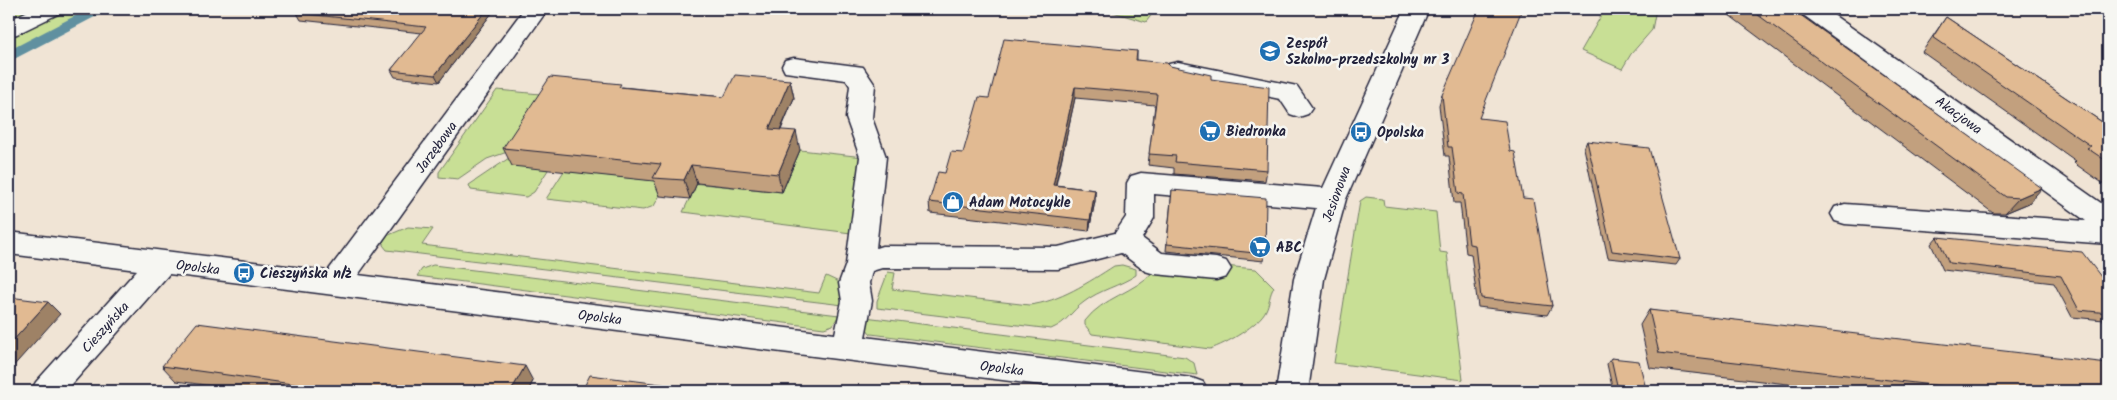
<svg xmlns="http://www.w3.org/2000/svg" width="2117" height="400" viewBox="0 0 2117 400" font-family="Kalam,sans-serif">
<rect width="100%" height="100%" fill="#f0e4d5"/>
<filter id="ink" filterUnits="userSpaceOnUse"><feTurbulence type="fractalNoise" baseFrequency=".02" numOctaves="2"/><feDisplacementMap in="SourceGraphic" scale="10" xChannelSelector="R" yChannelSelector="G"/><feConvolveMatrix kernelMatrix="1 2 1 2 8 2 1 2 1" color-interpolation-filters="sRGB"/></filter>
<g filter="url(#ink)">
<g fill="#c8df95" stroke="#758068">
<path d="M9 9H99L9 56Z"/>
<path d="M1103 9H1156L1146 22Z"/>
<path d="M1605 9H1656L1652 30 1631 54 1622 69 1581 51Z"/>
<path d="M497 90 551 95 516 149 487 159 458 179 439 177V172Z"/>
<path d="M800 150 864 157 851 233 683 212 694 189 682 182 782 192Z"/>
<path d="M509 158 548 170 534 192 526 197 471 190 469 185Z"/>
<path d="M564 171 667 182 654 206 643 210 546 199Z"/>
<path d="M1366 197 1383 199 1384 206 1436 212 1440 252 1447 253 1463 380 1334 363 1360 201Z"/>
<path d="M408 227 433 229 422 245 819 293 826 276 841 283 843 305 387 250 383 245 384 237Z"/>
<path d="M433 265 839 315 833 325 824 328 417 276 422 269Z"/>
<path d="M1122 265 1136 269V275C1120 286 1099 290 1084 302 1070 312 1068 322 1051 329L877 308V301L888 272 895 273 892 289 1029 305C1059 302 1089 282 1114 266Z"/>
<path d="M1224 266 1256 269 1274 287C1269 295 1270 302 1266 310 1259 325 1226 344 1210 349L1092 334 1085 325V321C1103 297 1134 293 1154 271Z"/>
<path d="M865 317 1185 357 1194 363 1197 375 871 334 865 327Z"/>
</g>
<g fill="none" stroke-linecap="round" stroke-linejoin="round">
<path stroke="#6090a0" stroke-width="10" d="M9 56 99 9"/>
<g stroke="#22223b" stroke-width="3">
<g id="minor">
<path d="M32 9H62L58 14 17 34 9 36V20Z"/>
<path d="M524 9H548L358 275 835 334 842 301 839 283 846 264 860 157 846 118 850 86 846 80 785 72 782 66 785 60 794 58 863 67 875 85 872 118 886 157 876 248 882 246 1058 247 1115 233 1126 217 1127 183 1131 176 1141 173 1323 188 1405 9H1429L1346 199 1324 279 1308 391H1276L1294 279 1316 208 1154 194V218L1142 238 1162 253 1216 258 1226 261 1231 269 1226 277 1216 280 1155 274 1145 271 1121 253 1058 269 882 268 872 271 869 283 872 301 865 337 1192 378 1203 382 1208 391H1089L169 274 66 391H31L36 382 137 270 9 254V232L328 271Z"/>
<path d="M1798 9H1825L2108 208V244L1845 224 1835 221 1831 214 1835 207 1845 204 2086 221 1802 14Z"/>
<path d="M1178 62 1297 86 1312 108 1308 114 1299 117 1290 114 1280 99 1169 76 1166 70 1169 64Z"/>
</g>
</g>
<use href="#minor" fill="#f6f6f2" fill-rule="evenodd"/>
</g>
<g fill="#c2a07e" stroke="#22223b">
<path d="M495 9 439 82 395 77 391 70 422 33 301 20 297 13Z"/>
<path d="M1721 9H1792L2029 203 2005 213H1993Z"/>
<path d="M1946 17 2108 126V187L2074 163 2076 161 1922 52Z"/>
<path d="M1137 51V60L1170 66 1211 79 1267 170 1265 181 1174 174V168L1148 165 1155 105 1075 98 1056 185 1095 190V201L1089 231 930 213 929 202 945 173 963 153 989 98Z"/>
<path d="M790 80 794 98 781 130 800 150 782 192 697 183 690 199 660 196 654 181 512 166 503 148 622 87 724 97Z"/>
<path d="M1442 95 1480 118 1510 151 1552 306 1547 315 1478 307 1471 254 1466 253 1460 203H1454L1449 156H1445L1439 105Z"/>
<path d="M1587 141 1680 259 1676 265 1608 258 1584 148Z"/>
<path d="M1172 190 1265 254 1264 261 1166 251Z"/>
<path d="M1937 237 2108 286V316L2104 320 2072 317 2054 283 1943 270 1931 244Z"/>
<path d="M1649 310 2108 391H1847L1650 368 1640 325Z"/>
<path d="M1611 358 1646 389 1644 391H1613L1607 364Z"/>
<path d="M162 366 533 381 528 391H249L176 381Z"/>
</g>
<g fill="#9e8266" stroke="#22223b">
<path d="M487 9H495L439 82 435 75Z"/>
<path d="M790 80 794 98 773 147 769 129Z"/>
<path d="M1075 87V98L1053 196V185Z"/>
<path d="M796 131 800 150 782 192 778 174Z"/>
<path d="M691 165 697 183 690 199 684 180Z"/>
<path d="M2042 188 2029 203 2005 213 2019 198Z"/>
<path d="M1095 190V201L1089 231 1090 220Z"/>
<path d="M48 302 60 314 9 371V345Z"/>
<path d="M525 366 533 381 528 391H511Z"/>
</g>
<g fill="#e1ba92" stroke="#22223b">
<path d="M301 9H487L435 75 391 70 426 27 297 13Z"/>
<path d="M1479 9H1522L1479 118 1505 121 1510 151 1515 152 1523 198 1533 199 1552 306 1481 298 1475 245 1469 244 1463 194 1458 193 1452 147H1448L1442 95Z"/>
<path d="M1750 9H1792L2042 188 2019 198 2006 197Z"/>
<path d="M1946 17 2108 126V162L2087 148 2091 146 1933 37Z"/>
<path d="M1004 39 1137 51 1136 60 1167 63 1170 66 1211 75V79L1269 87 1267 170 1175 162 1176 156 1149 154 1157 94 1075 87 1053 185 1095 190 1090 220 929 202 938 172 945 173 951 152 963 153 979 97 989 98Z"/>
<path d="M735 75 790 80 769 129 796 131 778 174 691 165 684 180 653 178 661 164 503 148 550 77 621 84 619 87 724 97Z"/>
<path d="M1587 141 1649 148 1680 259 1612 251Z"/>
<path d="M1172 190 1266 198 1265 254 1167 244Z"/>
<path d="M1937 237 2082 252 2108 286V313L2079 310 2061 276 1949 263Z"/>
<path d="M9 297 48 302 9 345Z"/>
<path d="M1649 310 2108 363V391H1983L1659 353Z"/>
<path d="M197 323 525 366 511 391H343L162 366Z"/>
<path d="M1611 358 1639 361 1646 389 1617 385Z"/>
<path d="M590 375 715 391H582Z"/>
</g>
</g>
<defs>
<g id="school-disc" transform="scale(1.125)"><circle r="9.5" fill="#1f6fb2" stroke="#f6f6f2"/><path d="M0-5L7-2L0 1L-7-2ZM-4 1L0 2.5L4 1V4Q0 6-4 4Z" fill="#fff"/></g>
<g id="supermarket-disc" transform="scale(1.125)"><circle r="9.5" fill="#1f6fb2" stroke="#f6f6f2"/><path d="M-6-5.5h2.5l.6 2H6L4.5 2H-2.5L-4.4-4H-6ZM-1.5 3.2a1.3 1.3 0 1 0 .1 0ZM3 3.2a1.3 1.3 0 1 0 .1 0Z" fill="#fff"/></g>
<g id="bus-disc" transform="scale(1.125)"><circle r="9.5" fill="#1f6fb2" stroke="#f6f6f2"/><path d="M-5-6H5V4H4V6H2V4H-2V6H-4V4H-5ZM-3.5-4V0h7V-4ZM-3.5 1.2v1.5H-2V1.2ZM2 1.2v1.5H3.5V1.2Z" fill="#fff"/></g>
<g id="shop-disc" transform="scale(1.125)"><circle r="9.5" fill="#1f6fb2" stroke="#f6f6f2"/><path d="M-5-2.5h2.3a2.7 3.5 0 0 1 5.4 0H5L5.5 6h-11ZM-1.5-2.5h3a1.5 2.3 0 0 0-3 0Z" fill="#fff"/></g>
</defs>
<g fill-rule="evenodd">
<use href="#school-disc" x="1270" y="51"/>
<use href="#supermarket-disc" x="1210" y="131"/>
<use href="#bus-disc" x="1361" y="132"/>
<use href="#shop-disc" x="953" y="202"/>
<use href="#supermarket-disc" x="1260" y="247"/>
<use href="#bus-disc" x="244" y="273"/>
</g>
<g text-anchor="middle" stroke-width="5" stroke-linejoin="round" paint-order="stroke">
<g font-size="14" font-weight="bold" fill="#22223b" stroke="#f6f6f2" text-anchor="start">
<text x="1286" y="48">Zespół<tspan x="1286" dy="16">Szkolno-przedszkolny nr 3</tspan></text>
<text x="1226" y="136">Biedronka</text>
<text x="1377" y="137">Opolska</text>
<text x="969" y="207">Adam Motocykle</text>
<text x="1276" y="252">ABC</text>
<text x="260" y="278">Cieszyńska n/ż</text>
</g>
<g font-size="14" fill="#22223b" stroke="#f6f6f2">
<text transform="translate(1959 115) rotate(36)" y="5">Akacjowa</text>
<text transform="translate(436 147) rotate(-54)" y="5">Jarzębowa</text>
<text transform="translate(1336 194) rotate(-70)" y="5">Jesionowa</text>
<text transform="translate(198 267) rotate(7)" y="5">Opolska</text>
<text transform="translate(600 317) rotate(7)" y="5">Opolska</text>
<text transform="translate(105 327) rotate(-48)" y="5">Cieszyńska</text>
<text transform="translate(1002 368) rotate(7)" y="5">Opolska</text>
</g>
</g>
<rect width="2117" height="400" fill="none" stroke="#f6f6f2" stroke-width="30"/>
<rect x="15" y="15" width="2087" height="370" fill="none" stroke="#22223b" stroke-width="2" filter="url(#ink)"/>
</svg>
